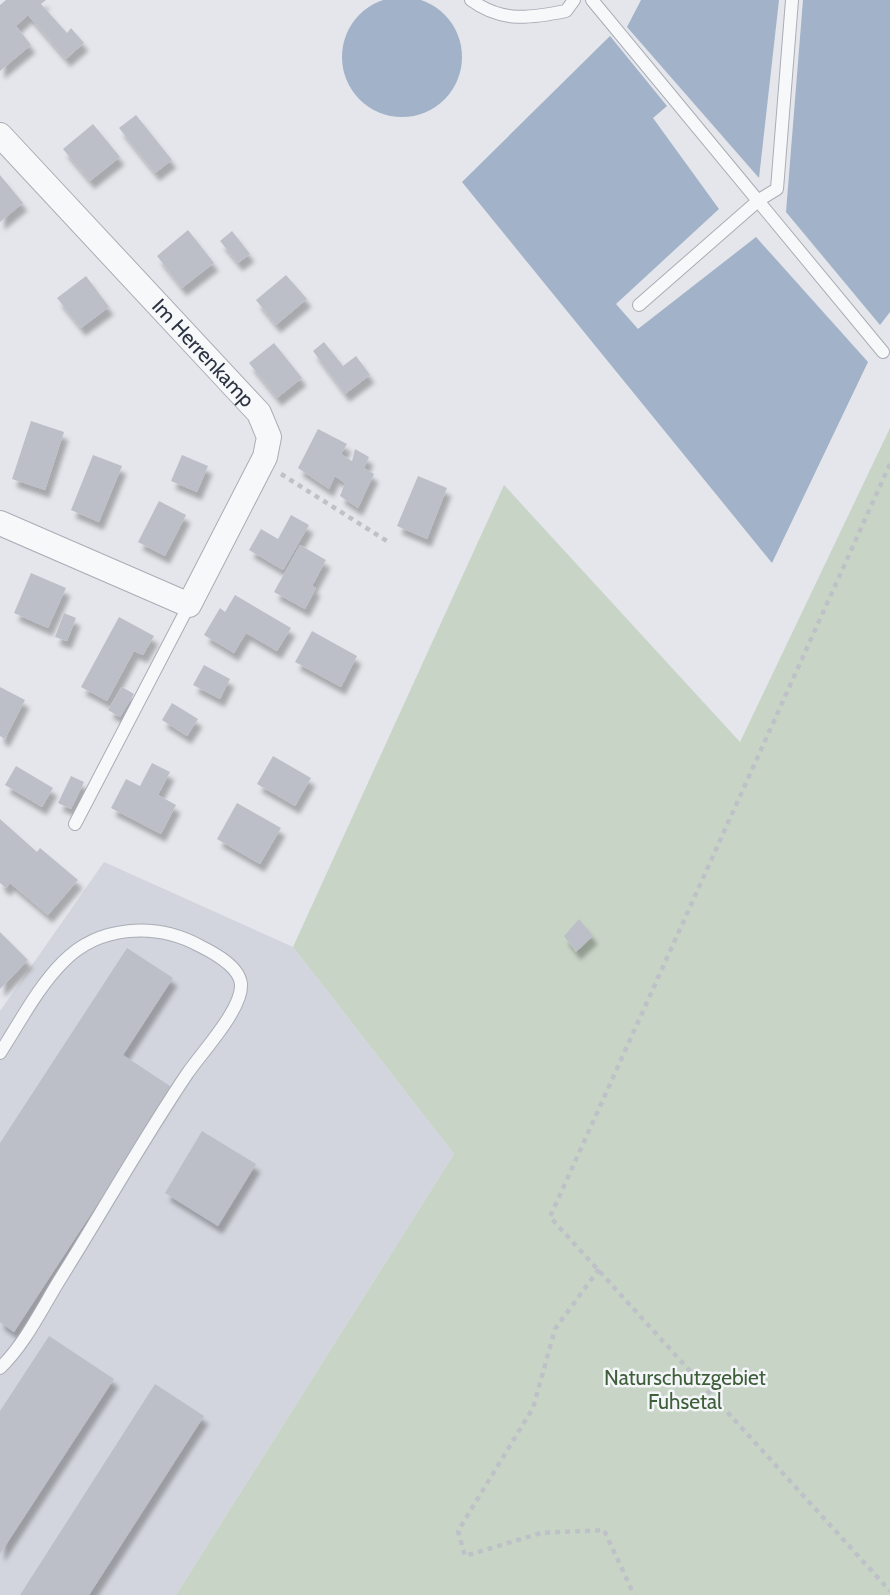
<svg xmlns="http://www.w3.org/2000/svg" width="890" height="1595" viewBox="0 0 890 1595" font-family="Cabin,sans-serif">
<defs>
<filter id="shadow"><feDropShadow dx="4.5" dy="8" stdDeviation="2" flood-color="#0004"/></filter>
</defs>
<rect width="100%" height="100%" fill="#e4e6eb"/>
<path fill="#d2d5dd" d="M104 862 293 947 454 1154 176 1595H0V1011Z"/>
<path fill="#c8d5c6" d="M890 428V1595H176L454 1154 293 947 504 485 740 742Z"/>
<g fill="#a1b2c9">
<circle cx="402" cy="57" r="60"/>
<path d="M641 0H779L759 178 627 27Z"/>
<path d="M803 0H890V312L880 325 786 212Z"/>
<path d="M610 36 667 106 653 118 719 209 616 304 638 329 756 237 868 362 772 563 462 182Z"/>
</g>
<g fill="#bcbfc8" filter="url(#shadow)">
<path d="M6 0H46L41 4 67 33 71 28 84 43 66 59 28 15 16 26 31 45 0 71V5Z"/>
<path d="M136 115 172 160 155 173 119 128Z"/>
<path d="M93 124 120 157 90 181 63 149Z"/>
<path d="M0 175 23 203 0 222Z"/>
<path d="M188 230 214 263 182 288 157 256Z"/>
<path d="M232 231 250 254 238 263 220 241Z"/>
<path d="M286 275 307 299 276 325 256 300Z"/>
<path d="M86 276 109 307 81 328 57 298Z"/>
<path d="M324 342 343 366 356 356 370 375 345 394 313 351Z"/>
<path d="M274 343 302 378 277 398 249 363Z"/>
<path d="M31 421 64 432 45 490 12 479Z"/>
<path d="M318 429 347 444 341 454 352 461 355 449 369 457 364 468 374 474 358 508 340 496 345 483 335 476 329 489 298 468Z"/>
<path d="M93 455 122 466 99 522 71 510Z"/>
<path d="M182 455 208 466 197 492 171 481Z"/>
<path d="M418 476 447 488 427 539 397 526Z"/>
<path d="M159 501 186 515 165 556 138 542Z"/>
<path d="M291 515 309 525 283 570 249 550 261 529 278 539Z"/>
<path d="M300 545 326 560 312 586 316 588 305 609 274 592Z"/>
<path d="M31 573 66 588 48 628 14 613Z"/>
<path d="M235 595 291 628 277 651 246 633 234 653 204 635 220 608 225 612Z"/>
<path d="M64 613 76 618 67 641 55 637Z"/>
<path d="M119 617 154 636 143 655 134 651 107 701 81 687Z"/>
<path d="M312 631 357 656 341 687 295 662Z"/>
<path d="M204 665 230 679 220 699 193 685Z"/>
<path d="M0 687 25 700 5 739 0 736Z"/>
<path d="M122 687 134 694 120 717 108 710Z"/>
<path d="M172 703 198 719 187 736 162 720Z"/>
<path d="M273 756 311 778 295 806 257 784Z"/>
<path d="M152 763 170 772 158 795 176 805 161 834 111 808 126 779 140 786Z"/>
<path d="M16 766 53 788 42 807 5 785Z"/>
<path d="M71 776 84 782 71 809 58 803Z"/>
<path d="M237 803 281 828 260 864 217 839Z"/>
<path d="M0 819 37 852 40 848 78 880 48 915 10 883 6 888 0 883Z"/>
<path d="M579 919 593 936 576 952 564 936Z"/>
<path d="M0 932 28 960 0 989Z"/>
<path d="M127 948 173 978 123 1055 173 1088 14 1332 0 1322V1143Z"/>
<path d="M202 1131 256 1164 218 1226 165 1193Z"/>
<path d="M49 1336 114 1379 0 1554V1411Z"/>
<path d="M155 1384 204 1416 89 1595H20Z"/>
</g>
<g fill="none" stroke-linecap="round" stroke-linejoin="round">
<g stroke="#a9adb5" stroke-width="14">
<g id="lane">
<path d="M471 0C502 23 531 18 566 11L574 0"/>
<path d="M592 0 883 352"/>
<path d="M639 305 759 200 777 189 792 0"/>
<path d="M75 824 189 605"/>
<path d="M0 1053C20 1022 38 987 63 962 99 925 156 922 200 946 214 953 239 966 241 984 243 1009 201 1053 187 1074 143 1139 104 1209 62 1276 43 1306 26 1343 0 1368"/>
</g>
</g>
<g stroke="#a9adb5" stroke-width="26">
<g id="street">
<path id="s1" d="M0 135 259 413 269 437 265 457 189 605 0 523"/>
</g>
</g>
<g stroke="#bec1c7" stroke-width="4.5" stroke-dasharray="5 5" stroke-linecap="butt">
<path d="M890 464 550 1217 890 1591"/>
<path d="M281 474 390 543"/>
<path d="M599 1269 555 1329 533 1408 458 1531 465 1556 541 1533 604 1530 634 1595"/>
</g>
<use href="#lane" stroke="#f7f8fa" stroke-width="12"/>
<use href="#street" stroke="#f7f8fa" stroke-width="24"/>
</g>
<g text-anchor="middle" stroke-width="5" stroke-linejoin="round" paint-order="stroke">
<g font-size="21" fill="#2c3343" stroke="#f4f5f8">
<text dy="7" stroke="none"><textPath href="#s1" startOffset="298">Im Herrenkamp</textPath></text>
</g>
<g font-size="21" fill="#3f5e3a" stroke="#f4f5f8">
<text x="685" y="1385">Naturschutzgebiet<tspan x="685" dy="24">Fuhsetal</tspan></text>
</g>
</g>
</svg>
